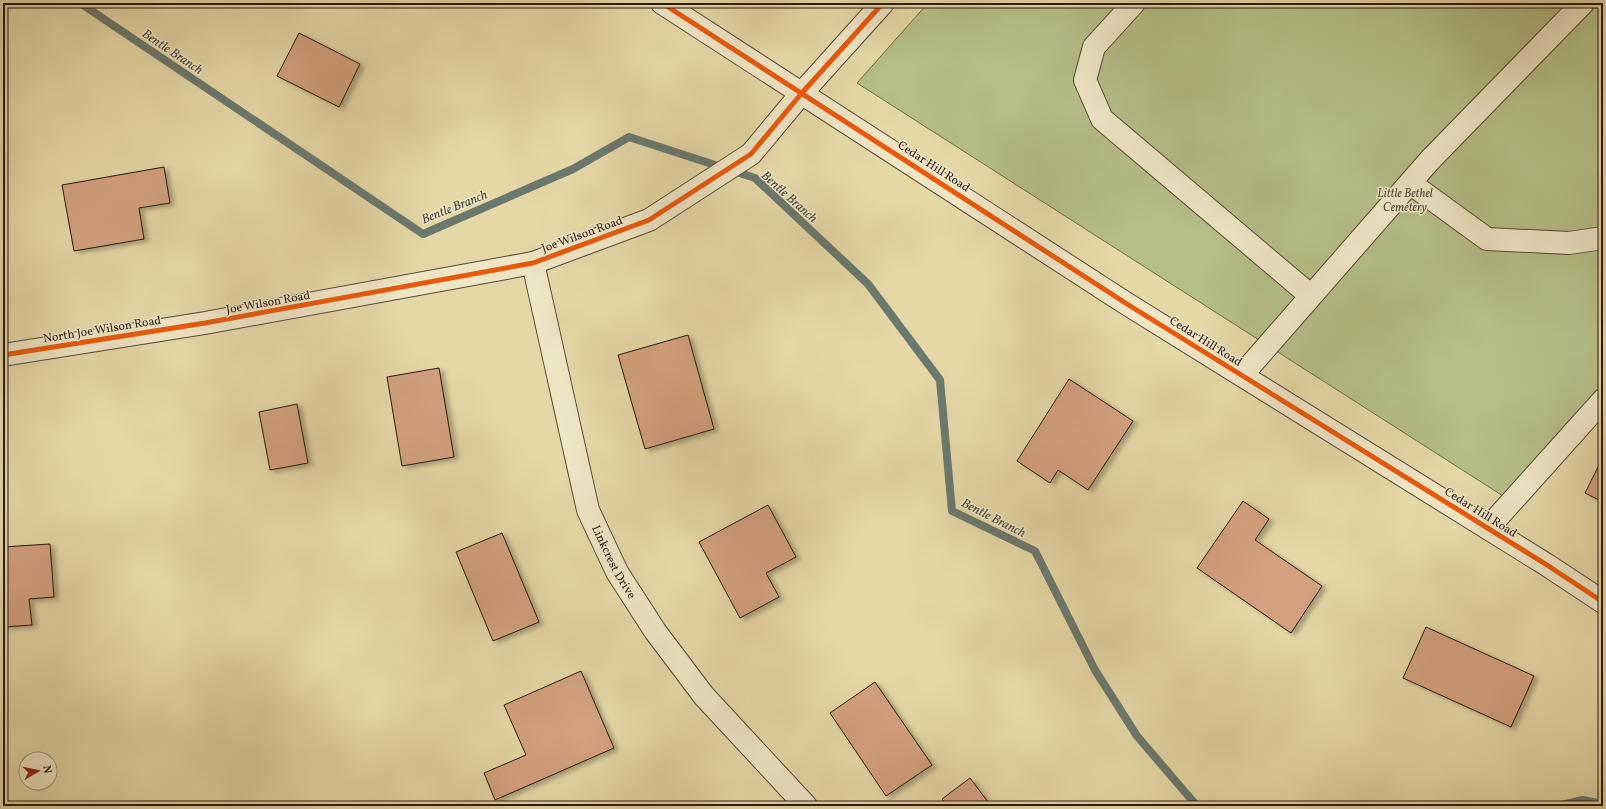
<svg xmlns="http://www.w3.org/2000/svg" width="1606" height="809" viewBox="0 0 1606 809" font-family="Vollkorn,serif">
<defs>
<filter id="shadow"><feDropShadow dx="4.5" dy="2.5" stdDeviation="2" flood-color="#0004"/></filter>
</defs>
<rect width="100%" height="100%" fill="#e5d7a6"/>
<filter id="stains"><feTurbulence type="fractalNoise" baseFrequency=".005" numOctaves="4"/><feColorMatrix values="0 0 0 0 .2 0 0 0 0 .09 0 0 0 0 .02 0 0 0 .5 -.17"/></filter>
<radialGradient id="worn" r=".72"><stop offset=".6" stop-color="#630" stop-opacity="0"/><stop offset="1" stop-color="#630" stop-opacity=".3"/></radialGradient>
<path fill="#b4be87" stroke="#6e6c4c" d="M928 3H1603V405L1514 503 857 83Z"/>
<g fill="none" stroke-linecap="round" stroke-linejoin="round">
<g stroke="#6a796d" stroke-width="8">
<path d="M80 3 423 234 573 169 629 137 755 178 868 284 940 380 952 511 1035 551 1095 670 1137 736 1197 806"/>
<path d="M1558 806 1582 800 1603 804"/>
</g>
</g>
<g fill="#d2a07e" stroke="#281911" filter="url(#shadow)">
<path d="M299 33 360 64 339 107 277 76Z"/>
<path d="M164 167 170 203 139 208 144 239 74 251 62 185Z"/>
<path d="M688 335 714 429 645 449 618 355Z"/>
<path d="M439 368 454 457 402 466 387 377Z"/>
<path d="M1069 379 1133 421 1088 490 1058 470 1050 483 1017 461Z"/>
<path d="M297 404 308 463 270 470 259 412Z"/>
<path d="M1603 457V502L1585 493Z"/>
<path d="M1243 501 1269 519 1255 540 1322 586 1291 633 1197 568Z"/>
<path d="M768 505 796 557 766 573 779 597 740 618 699 542Z"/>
<path d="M502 533 539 622 493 641 456 552Z"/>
<path d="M50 544 54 597 29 599 32 625 3 627V547Z"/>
<path d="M1426 627 1534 676 1511 727 1403 678Z"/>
<path d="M581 671 614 748 495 800 484 773 526 755 504 705Z"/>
<path d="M875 682 932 765 886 796 830 713Z"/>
<path d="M970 778 991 806H947L942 799Z"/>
</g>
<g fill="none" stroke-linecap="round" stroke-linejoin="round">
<g stroke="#574836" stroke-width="24">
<g id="minor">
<path d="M662 3 1127 304 1547 565 1603 602"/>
<path d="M1134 3 1094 47 1085 80 1102 119 1311 296"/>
<path d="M1410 183 1487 239 1569 243 1603 238"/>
<path id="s1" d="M533 263 588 510 617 572 655 631 704 696 806 806"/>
<path d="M3 355 205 323 533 263 649 220 751 154 801 94 883 3"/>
<path d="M1242 375 1430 160 1583 3"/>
<path d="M1488 528 1603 400"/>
</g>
</g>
<use href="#minor" stroke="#eee5c5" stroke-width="22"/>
<g stroke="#eee5c5" stroke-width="8">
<g id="cycleway">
<path d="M662 3 1127 304 1547 565 1603 602"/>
<path d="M3 355 205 323 533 263 649 220 751 154 801 94 883 3"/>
</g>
</g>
<use href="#cycleway" stroke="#e8590c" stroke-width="5"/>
</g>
<g text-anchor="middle" stroke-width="3" stroke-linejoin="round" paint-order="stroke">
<g font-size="12" fill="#281911" stroke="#eee5c5">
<text transform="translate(934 166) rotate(33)" y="4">Cedar Hill Road</text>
<text transform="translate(582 234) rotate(-20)" y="4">Joe Wilson Road</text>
<text transform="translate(268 302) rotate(-10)" y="4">Joe Wilson Road</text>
<text transform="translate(102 329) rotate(-9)" y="4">North Joe Wilson Road</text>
<text transform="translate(1206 341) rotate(32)" y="4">Cedar Hill Road</text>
<text transform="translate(1481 512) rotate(32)" y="4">Cedar Hill Road</text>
<text dy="4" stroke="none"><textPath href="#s1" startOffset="311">Linkcrest Drive</textPath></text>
</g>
<g font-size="12" font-style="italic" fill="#524b34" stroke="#eee5c5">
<text x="1405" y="197">Little Bethel<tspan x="1405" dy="14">Cemetery</tspan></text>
</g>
<g font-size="13" font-style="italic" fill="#49493f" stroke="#eee5c5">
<text transform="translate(173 51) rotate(34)" y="5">Bentle Branch</text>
<text transform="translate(790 196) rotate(42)" y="5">Bentle Branch</text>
<text transform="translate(454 206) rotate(-22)" y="5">Bentle Branch</text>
<text transform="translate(994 517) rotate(27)" y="5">Bentle Branch</text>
</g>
</g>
<rect width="1606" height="809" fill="none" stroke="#e5d7a6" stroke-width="16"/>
<rect x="4" y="4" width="1598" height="801" fill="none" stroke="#281911" stroke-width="2"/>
<rect x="8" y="8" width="1590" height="793" fill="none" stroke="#281911"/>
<g transform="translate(38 771) rotate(81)"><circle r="19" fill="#eee5c5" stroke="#9f937d"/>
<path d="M0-3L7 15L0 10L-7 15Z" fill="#8f2418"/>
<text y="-6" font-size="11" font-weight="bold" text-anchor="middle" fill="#281911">N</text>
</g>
<rect width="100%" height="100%" filter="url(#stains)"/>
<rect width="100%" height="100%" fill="url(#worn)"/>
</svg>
